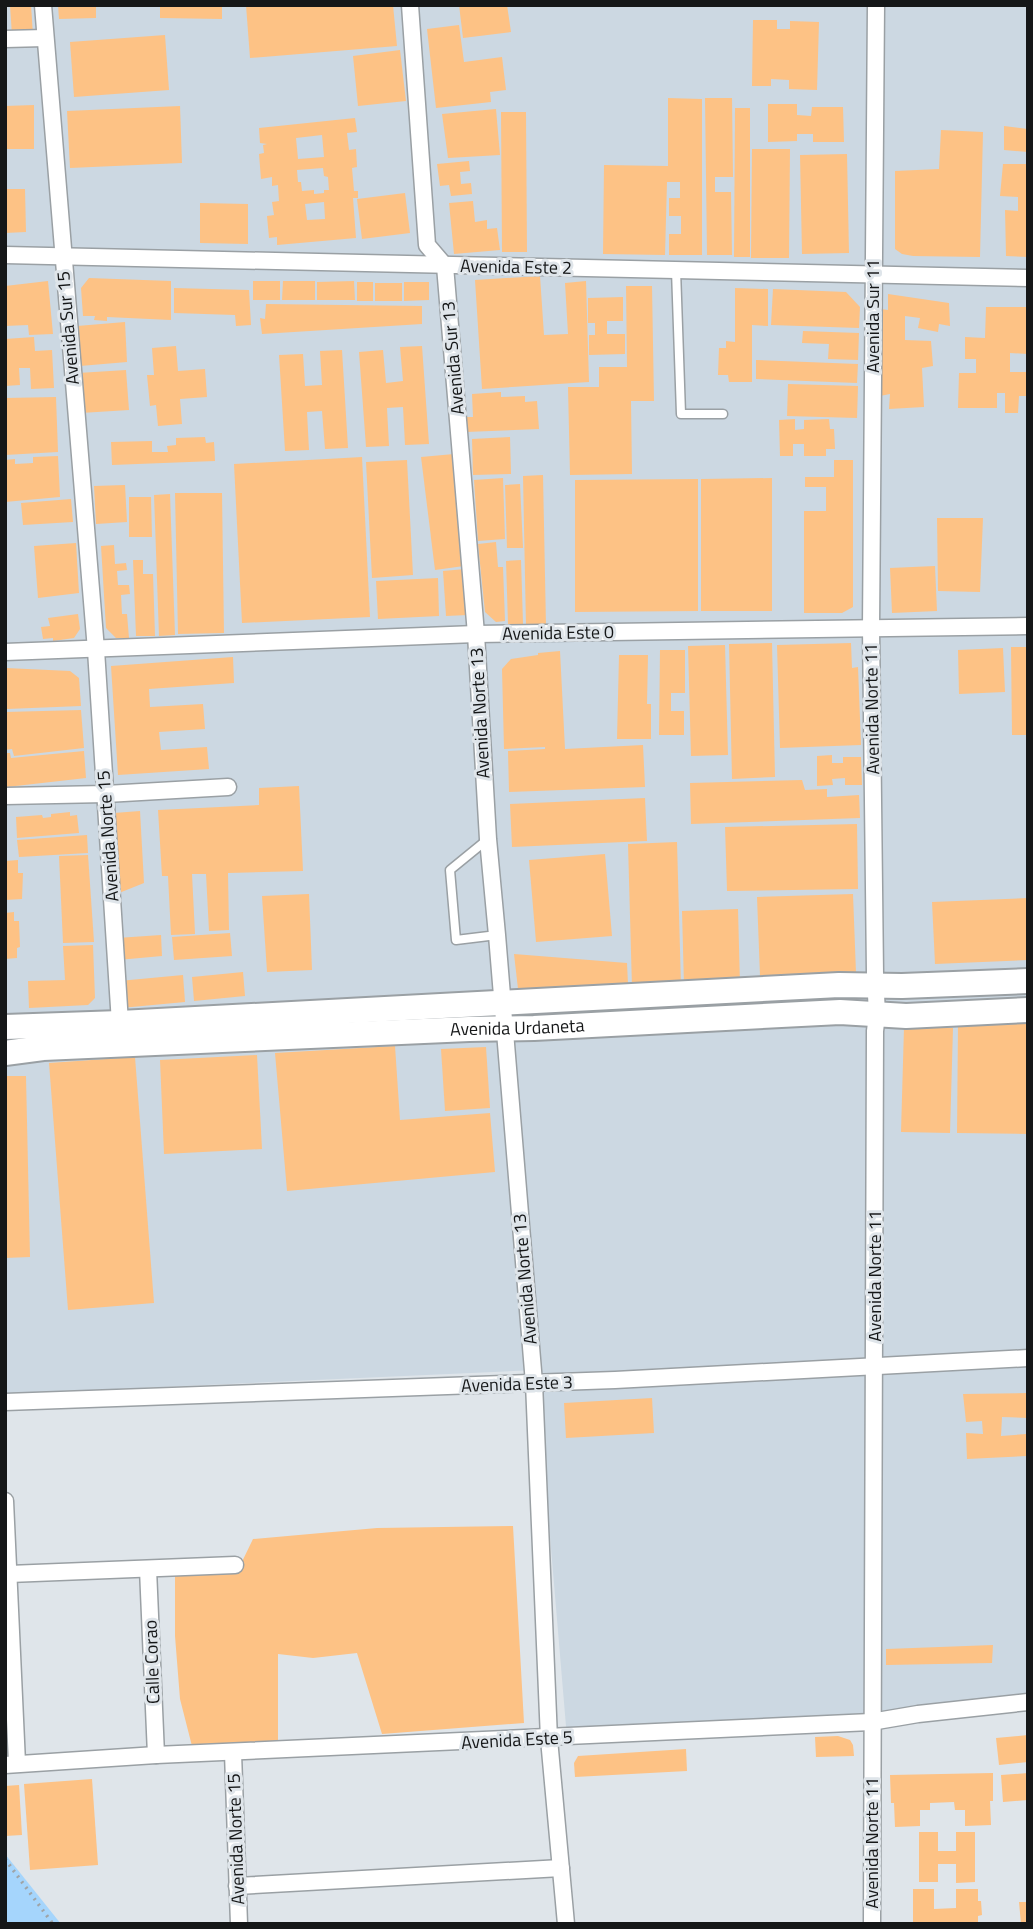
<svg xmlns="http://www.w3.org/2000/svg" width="1033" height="1929" viewBox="0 0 1033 1929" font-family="'Titillium Web',sans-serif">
<rect width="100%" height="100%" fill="#dfe5ea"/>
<path fill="#ccd8e2" d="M5 5H1028V1700L567 1738 536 1370 5 1394Z"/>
<path fill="#a5d5fc" d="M5 1854 61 1924H5Z"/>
<g fill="#fdc285" fill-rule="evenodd">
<path d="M10 5H31L33 35 12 36Z"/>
<path d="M58 5H96V18L59 19Z"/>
<path d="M160 5H222V19L160 18Z"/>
<path d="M246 5H393L397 46 250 58Z"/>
<path d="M459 5H507L511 32 463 38Z"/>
<path d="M753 20H777V29H790V21L819 22 817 90 789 89V80L771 79V86H752Z"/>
<path d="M459 25 464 62 502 57 506 90 490 92 491 102 436 108 427 29Z"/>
<path d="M165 35 169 90 74 97 70 42Z"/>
<path d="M400 50 406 101 358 106 353 56Z"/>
<path d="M668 98 702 99V255H669V234H681V216H669V198H680V182H667L665 255 603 254 604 165 668 166Z"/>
<path d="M705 98H732L733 177H715V192H731L732 255H707Z"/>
<path d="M768 104H797V115L811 116 812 107H843L844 142H813V134H797V141L768 142Z"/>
<path d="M34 105V149H5V106Z"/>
<path d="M180 106 182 163 70 168 67 111Z"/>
<path d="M735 108H750V257H734Z"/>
<path d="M496 109 500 155 448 158 442 114Z"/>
<path d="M501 112H526L527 252H502Z"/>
<path d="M355 118 357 132 347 133 349 150 356 149 357 167 352 168 354 191H358V198H353L356 238 277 245V237L269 238 267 216 274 215 272 202 279 201 278 185 272 186V177L261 179 259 154 264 153 263 145 267 144 260 143 259 128ZM322 135 324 157 298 159 296 138ZM323 168 324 176 328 177 329 190H324V193L314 194V190L302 191 301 182H298L297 170ZM324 202 325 219 307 220 305 204Z"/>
<path d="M1004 126 1028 129V152L1004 150Z"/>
<path d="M941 130 983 132 980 257 913 256 902 254 895 249V171L939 169Z"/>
<path d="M752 149H790L789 258H751Z"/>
<path d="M847 154 849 253 802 254 800 155Z"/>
<path d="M469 161 470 171 460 172 461 184 471 183 472 194 451 196 449 185 440 186 437 164Z"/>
<path d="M1003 164H1028V257L1006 256 1005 210 1018 211V197L1000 196Z"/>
<path d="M5 189H25L26 232 5 233Z"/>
<path d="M405 193 410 233 362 239 357 199Z"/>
<path d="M473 201 475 222 487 220V229L497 228 500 250 454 254 449 203Z"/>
<path d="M200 203 248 204V244L200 243Z"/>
<path d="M540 276 544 335 568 334 565 283 586 281 589 382 482 389 475 280Z"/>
<path d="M89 278 171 281V320L107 317V321L94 320 95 316H83L81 288Z"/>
<path d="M48 281 53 334 29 335 28 325 5 326V286Z"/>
<rect x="253" y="281" width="27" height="19"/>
<path d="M283 281H315V300H282Z"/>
<path d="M354 281 355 300H317V282Z"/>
<rect x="357" y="282" width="16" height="19"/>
<path d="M404 282H429V300L404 301Z"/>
<rect x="375" y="283" width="27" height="18"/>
<path d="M626 286H652L654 401H631L632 474 570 475 568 387H599V367H627Z"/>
<path d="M174 288 249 290 251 325 236 326 235 315 174 313Z"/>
<path d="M735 288 768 289V326L752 325V382H729L728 375H718L719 348H726V341L735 342Z"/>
<path d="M773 289 846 292 860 307 859 328 771 325Z"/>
<path d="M888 294 949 303 950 326 939 324 938 332 918 328 920 318 905 316V340L931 341 933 366 922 368 924 407 889 409 890 394 880 396 881 309 888 310Z"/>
<path d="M623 297V321H607V334H625V354L589 355V335H595V323H588V298Z"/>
<path d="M266 304 422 306V324L262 334 260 318 265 319Z"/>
<path d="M986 307H1028V354L1010 353V372H1028V396H1019L1018 413H1005V393H997V408H958L959 373H976V359H965V337L985 338Z"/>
<path d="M125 322 127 362 80 366 77 326Z"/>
<path d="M803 331 859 333 858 360 828 359 829 344 802 343Z"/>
<path d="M34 337 35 351 52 350 54 388 31 389 30 368H19L20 385 5 386V339Z"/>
<path d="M176 346 178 371 205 369 207 397 180 399 182 424 158 426 156 405 150 406 147 375H154L152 348Z"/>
<path d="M422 346 429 444 405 445 403 407 387 408 389 446 366 447 359 352 383 350 386 383 403 381 400 347Z"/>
<path d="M342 350 348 448 325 449 322 411 307 412 309 450 285 451 279 355 303 354 305 386 322 385 320 351Z"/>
<path d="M756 360 858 364 857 383 756 379Z"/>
<path d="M126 370 129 410 81 413 78 373Z"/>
<path d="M788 384 858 386 857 418 787 416Z"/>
<path d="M501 392V397L525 396V402L537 401 539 429 466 432 465 417H473L472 394Z"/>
<path d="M56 397 58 452 5 455V398Z"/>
<path d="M795 419V430L804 429V420L829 419 830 429H834L835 449H826V456H804V444H793V456H780L779 420Z"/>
<path d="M205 437 206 443 214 442 215 461 112 465 111 442 152 441V452H168L167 446 176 445V438Z"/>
<path d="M510 437 511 474 473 475 472 439Z"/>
<path d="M454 454 464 566 435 570 421 457Z"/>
<path d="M58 456 60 497 5 502V460L15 459V464L33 463V457Z"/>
<path d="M362 457 370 617 242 623 234 464Z"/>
<path d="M407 460 413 575 372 578 366 462Z"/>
<path d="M834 460H853V607L842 613H804V511H826V487H805V477H834Z"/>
<path d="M543 475 546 626 526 627 523 476Z"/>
<path d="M503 478 505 539 478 541 474 480Z"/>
<path d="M772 478V611H701V479Z"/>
<path d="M698 479V611L575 612V480Z"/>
<path d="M520 484 523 548H507L505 485Z"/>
<path d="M125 485 127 522 96 524 94 486Z"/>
<path d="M175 493H222L224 633 178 634Z"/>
<path d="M170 494 175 635 159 636 154 495Z"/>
<path d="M129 497H151L152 537H129Z"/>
<path d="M71 499 73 522 23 525 21 503Z"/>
<path d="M937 518H983L980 592 938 591Z"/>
<path d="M496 542 498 567H503L505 621 496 622 485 612 478 544Z"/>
<path d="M76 543 79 593 38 598 34 546Z"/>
<path d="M114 545 115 564 126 563 127 570 117 571 118 585H129L130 594 121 595 122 614H127L129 638H116L106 628 101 546Z"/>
<path d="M133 560H143V574H153L155 636H136Z"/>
<path d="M521 560 523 624H508L506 561Z"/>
<path d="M935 566 937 611 892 613 890 568Z"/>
<path d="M465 569 468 615 446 616 443 571Z"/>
<path d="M438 578 439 616 378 619 376 581Z"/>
<path d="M78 614 80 629 74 638 53 641V638L43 639 41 627 50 626 48 618Z"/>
<path d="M772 643 775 777 732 779 729 644Z"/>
<path d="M851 643 852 668 858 667 861 745 780 748 777 645Z"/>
<path d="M725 645 728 755 691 756 688 646Z"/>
<path d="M1011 647H1028V735H1012Z"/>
<path d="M1003 648 1005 692 959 694 958 650Z"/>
<path d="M660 650H685V693H671V711H684V735H659Z"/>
<path d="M560 651 565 749 643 745 645 787 509 792 508 751 545 749V747L504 749 502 669 511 659 538 655V653Z"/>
<path d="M619 655H648L647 704H651V739H617Z"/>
<path d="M233 657 234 683 149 689 150 707 203 704 205 729 159 732 161 750 207 747 209 769 118 775 111 666Z"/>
<path d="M6 668 70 671 79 678 81 706 7 709Z"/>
<path d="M81 710 84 748 14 756 12 749 5 750V712Z"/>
<path d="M84 751 86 778 7 787 5 784V753H10L11 758Z"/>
<path d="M832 755V763H843V757H861L862 785H845V778L832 779 833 785 817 786V756Z"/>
<path d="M802 780 805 790 827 789V797L859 795 860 818 691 824 690 783Z"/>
<path d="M299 786 303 871 228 873 229 930 209 931 206 874H192L195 934 171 935 168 876H162L158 810 259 805V788Z"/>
<path d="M645 798 647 841 512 847 510 804Z"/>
<path d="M140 811 144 883 119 893 114 813Z"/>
<path d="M70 812V816L77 815 79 833 17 838 16 817 42 815 43 818 51 817V814Z"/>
<path d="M857 824 858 889 727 891 725 827Z"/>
<path d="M87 835 88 853 19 857 17 840Z"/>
<path d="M677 842 681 986 632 988 628 844Z"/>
<path d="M605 854 612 936 536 942 529 860Z"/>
<path d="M88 855 94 942 63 943 59 856Z"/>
<path d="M18 860V873H23L22 899 5 900V861Z"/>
<path d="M309 894 312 970 267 972 262 896Z"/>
<path d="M853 894 856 973 760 976 757 897Z"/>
<path d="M1028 898V960L935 964 932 902Z"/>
<path d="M738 909 740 985 684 986 682 911Z"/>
<path d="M14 912V921H19L20 947 17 948V958L5 959V913Z"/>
<path d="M230 933 232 956 174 960 172 937Z"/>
<path d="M161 935 162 956 118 960 117 938Z"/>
<path d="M93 945 95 998 88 1005 29 1008 28 981 65 980 63 946Z"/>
<path d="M514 954 627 963 628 984 518 989Z"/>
<path d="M243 972 245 996 194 1001 192 977Z"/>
<path d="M183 975 185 1002 121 1008 119 981Z"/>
<path d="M958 1024H1028V1134L957 1133Z"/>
<path d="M904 1027 953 1028 950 1133 901 1132Z"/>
<path d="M395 1046 400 1120 490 1113 495 1172 287 1191 275 1053Z"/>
<path d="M486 1047 490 1108 445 1111 441 1049Z"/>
<path d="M257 1055 262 1149 164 1154 160 1060Z"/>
<path d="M135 1057 154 1303 68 1310 49 1063Z"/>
<path d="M5 1076H26L30 1257 5 1258Z"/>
<path d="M1028 1393V1418L1002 1417 1001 1436 1026 1434 1027 1456 967 1459 966 1433 983 1434 982 1421 966 1422 963 1394Z"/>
<path d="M652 1398 654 1433 566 1438 564 1403Z"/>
<path d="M513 1526 524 1723 382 1734 357 1653 313 1658 278 1654V1746L193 1750 180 1699 175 1636V1573L237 1572 253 1539 377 1528Z"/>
<path d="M993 1645 992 1663 886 1665V1649Z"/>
<path d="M1028 1735V1762L999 1765 996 1738Z"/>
<path d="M838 1736 850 1740 853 1745 854 1756 816 1757 815 1737Z"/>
<path d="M686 1749 687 1771 575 1777 574 1763 578 1756Z"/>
<path d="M993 1773V1801H990L991 1825 965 1826V1810H955L954 1802 930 1803V1810H920V1826L895 1827 894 1803H891L890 1775Z"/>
<path d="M1028 1773V1800L1003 1802 1001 1775Z"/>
<path d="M92 1779 98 1865 30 1870 24 1784Z"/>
<path d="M19 1785 22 1835 5 1836V1786Z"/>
<path d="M919 1832H938V1851H956V1832H975V1882L956 1883V1864H938V1882H919Z"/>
<path d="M913 1889H934V1909L956 1908V1889H978V1901H981L982 1915 978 1916V1924H913Z"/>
<path d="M1019 1902H1028V1924H1021Z"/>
</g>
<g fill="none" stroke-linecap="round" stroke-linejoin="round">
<g stroke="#9aa0a4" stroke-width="11">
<g id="lane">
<path d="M676 270 681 414H723"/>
<path d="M488 839 450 870 456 940 497 935"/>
</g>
</g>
<g stroke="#9aa0a4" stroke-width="19">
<g id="street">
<path d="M43 5 96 650 120 1023"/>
<path d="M410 5 427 245 445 266 476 634 488 839 497 935 534 1383 549 1739 566 1924"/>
<path d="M5 39 45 38"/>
<path d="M5 255 1028 278"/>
<path d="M5 652 476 634 1028 626"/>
<path d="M5 796 106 794 228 787"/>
<path d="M5 1402 615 1380 1028 1358"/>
<path d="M5 1501 17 1763"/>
<path d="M148 1569 156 1755"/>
<path d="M9 1574 235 1565"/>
<path d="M233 1753 239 1924"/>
<path d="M5 1765 156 1755 871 1722 918 1714 1028 1702"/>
<path d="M237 1886 561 1868"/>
<path d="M872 1924 875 1031 877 1015 875 974 871 628 876 5"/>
</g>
</g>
<g stroke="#9aa0a4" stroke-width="28">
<g id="primary">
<path d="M5 1027 120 1023 839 985 902 986 1028 981"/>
<path id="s1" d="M5 1053 43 1048 469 1029 534 1028 840 1012 906 1016 1028 1010"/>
</g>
</g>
<path stroke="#9fa4a7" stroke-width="3.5" stroke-dasharray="2 5" stroke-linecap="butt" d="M5 1859 53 1924"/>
<use href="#lane" stroke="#fff" stroke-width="8"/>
<use href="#street" stroke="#fff" stroke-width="16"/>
<use href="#primary" stroke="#fff" stroke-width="24"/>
</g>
<g text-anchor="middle" stroke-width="6" stroke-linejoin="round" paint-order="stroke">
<g font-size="18" fill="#151718" stroke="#dfe5ea">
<text transform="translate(516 267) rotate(1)" y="6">Avenida Este 2</text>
<text transform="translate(873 316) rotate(-90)" y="6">Avenida Sur 11</text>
<text transform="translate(68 328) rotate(-95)" y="6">Avenida Sur 15</text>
<text transform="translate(453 358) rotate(-95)" y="6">Avenida Sur 13</text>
<text transform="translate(558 633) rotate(-1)" y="6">Avenida Este 0</text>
<text transform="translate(872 709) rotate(-91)" y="6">Avenida Norte 11</text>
<text transform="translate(480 713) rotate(-93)" y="6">Avenida Norte 13</text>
<text transform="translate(108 836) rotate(-94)" y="6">Avenida Norte 15</text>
<text dy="6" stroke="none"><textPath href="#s1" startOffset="513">Avenida Urdaneta</textPath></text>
<text transform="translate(875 1276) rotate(-90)" y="6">Avenida Norte 11</text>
<text transform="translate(525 1279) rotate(-95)" y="6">Avenida Norte 13</text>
<text transform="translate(517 1384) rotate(-2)" y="6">Avenida Este 3</text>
<text transform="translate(152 1662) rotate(-92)" y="6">Calle Corao</text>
<text transform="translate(517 1740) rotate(-3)" y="6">Avenida Este 5</text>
<text transform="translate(236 1839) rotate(-92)" y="6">Avenida Norte 15</text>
<text transform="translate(872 1843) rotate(-90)" y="6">Avenida Norte 11</text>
</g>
</g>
<rect width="1033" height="1929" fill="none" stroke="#151718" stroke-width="14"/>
</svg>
